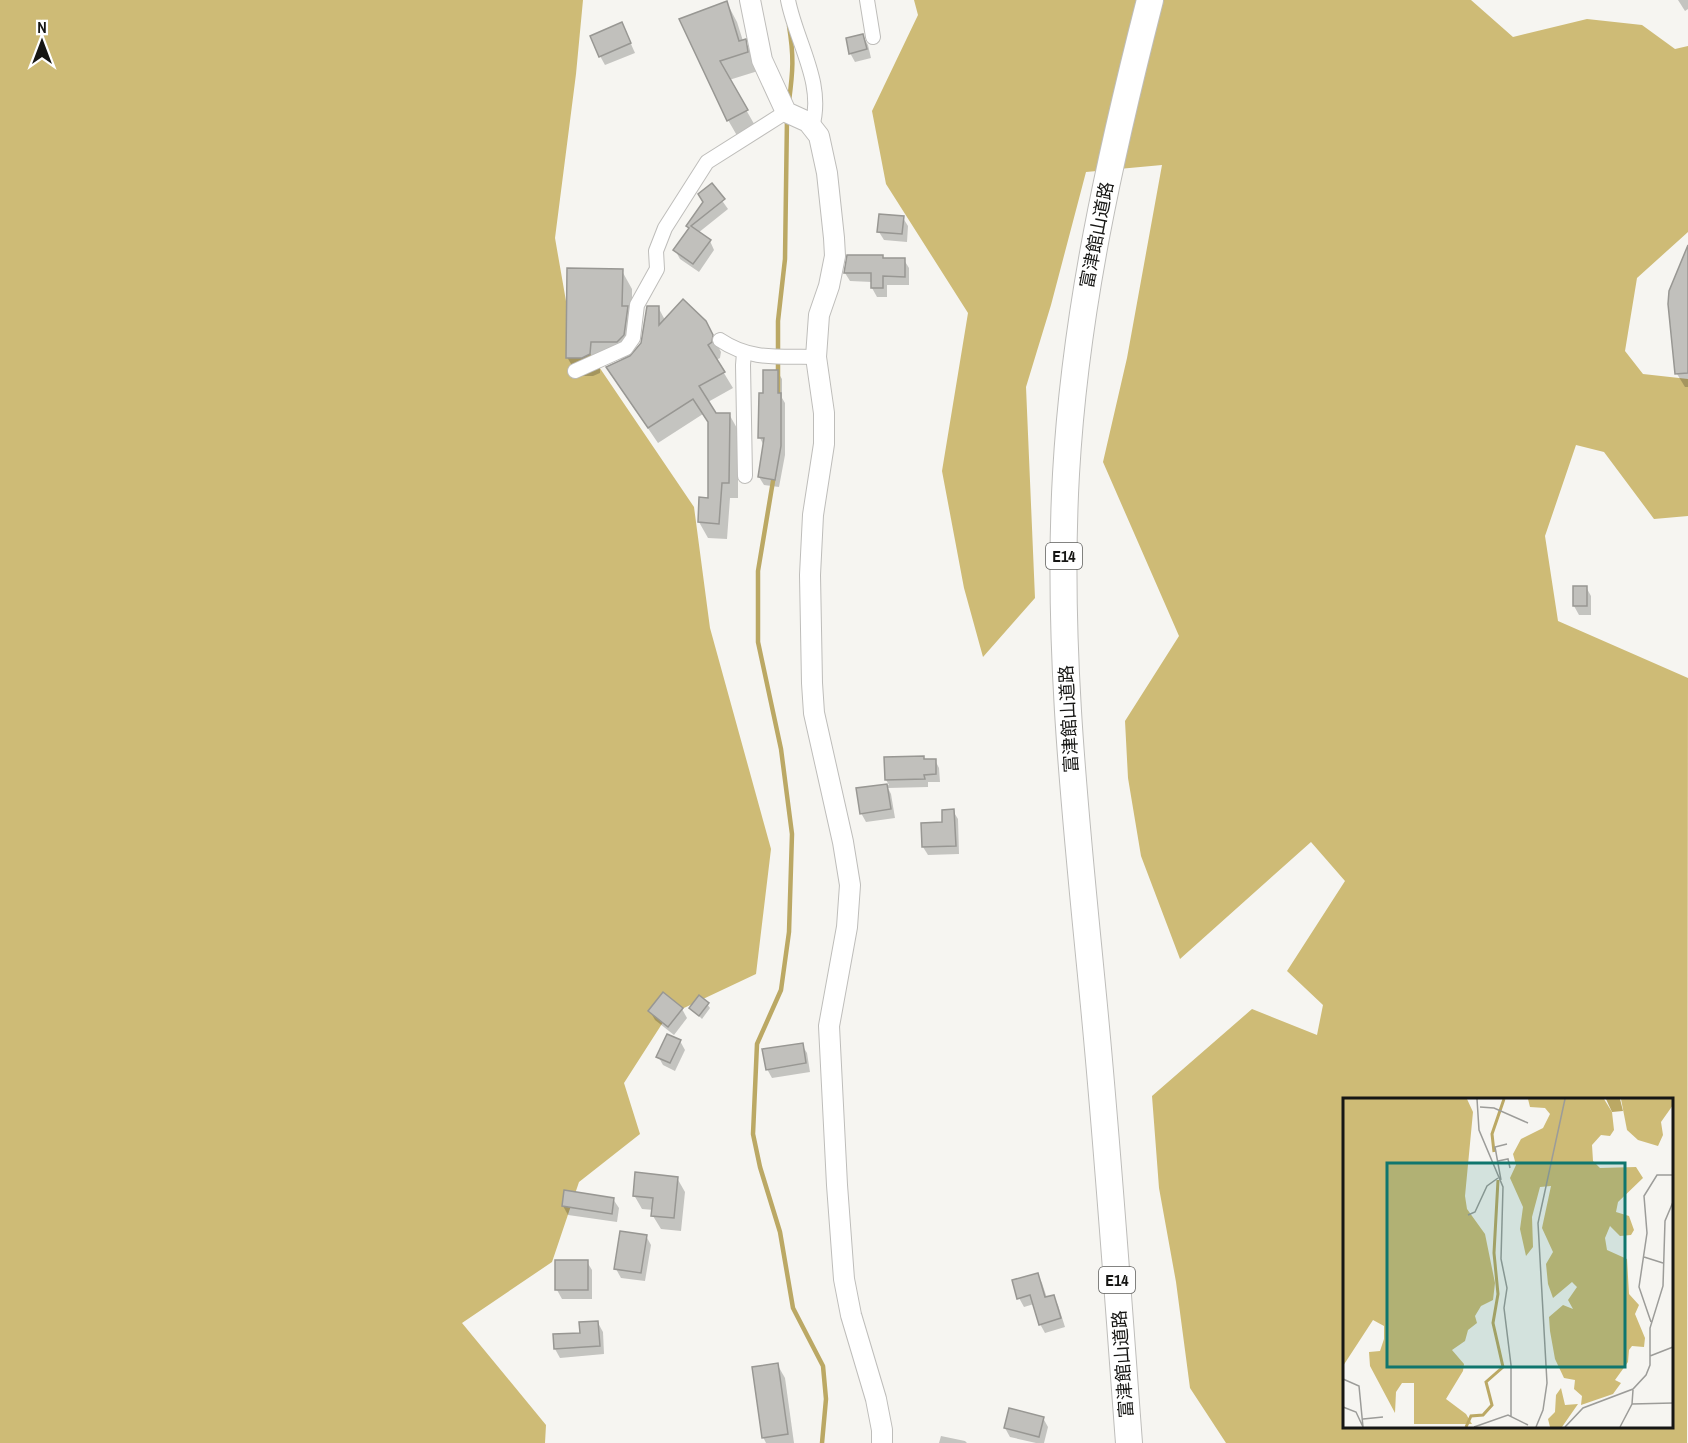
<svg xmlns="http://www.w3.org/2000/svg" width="1688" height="1443" viewBox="0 0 1688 1443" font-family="'Archivo Narrow','Noto Sans JP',sans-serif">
<rect width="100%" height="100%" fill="#f6f5f1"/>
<g fill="#cebb76" fill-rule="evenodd">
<path d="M0 0H583L576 74 555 238 570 324 694 507 710 628 771 849 756 974 667 1016 624 1083 640 1134 579 1182 552 1262 462 1323 546 1425 545 1443H0Z"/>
<path d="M914 0H1471L1513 37 1587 19 1642 25 1675 49 1688 46V232L1637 278 1625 351 1643 374 1688 379V516L1654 519 1604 452 1576 445 1545 536 1558 621 1688 678 1687 1443H1226L1190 1388 1176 1282 1159 1188 1152 1096 1252 1009 1317 1035 1323 1005 1287 971 1345 881 1311 842 1180 959 1141 856 1128 778 1125 721 1179 636 1103 462 1127 358 1162 165 1086 172 1051 305 1026 387 1035 598 983 657 964 588 942 471 968 313 886 184 872 111 918 15ZM1344 1100H1672V1426H1344Z"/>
</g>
<g fill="#0003">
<path d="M1678 0H1688V9L1685 11Z"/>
<path d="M727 3 737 22 743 41H745L755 59 758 71 729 80 757 129 739 139 728 120 681 19Z"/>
<path d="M622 24 635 53 605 65 600 56Z"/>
<path d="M863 36 868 45 871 58 855 62 850 53Z"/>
<path d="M711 185 728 209 698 233 710 241 714 250 699 272 680 259 675 250 690 229 688 226 704 203Z"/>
<path d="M903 218 908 226 907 242 884 240 879 232Z"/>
<path d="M1688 247V387H1685L1677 374Z"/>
<path d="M882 256 884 259 904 260 909 268V285H887V297H877L872 288V282L850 281 845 273Z"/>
<path d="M622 271 632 289V316L638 326 634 354 643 343 658 307 665 320 705 322 721 352 720 358 716 360 733 388 708 402 716 414H729L738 430V498H730L727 539 708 538 699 522 709 499 710 424 703 414 658 443 617 383 627 359 600 360V373L593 376H578L567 357Z"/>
<path d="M777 371 782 379V398L785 403V455L779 487 764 485 759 477 764 446 760 438V394H764Z"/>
<path d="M1586 587 1591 596V615H1579L1574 606Z"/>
<path d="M935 760 939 768 940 782H928V787L888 788 891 794 895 818 866 822 861 813 858 789 889 785 886 780 925 761Z"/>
<path d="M953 811 958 819 959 854 928 855 923 847Z"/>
<path d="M707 1004 710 1008 702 1019 691 1008Z"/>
<path d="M682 1009 687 1018 674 1035 655 1020 650 1011Z"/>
<path d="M680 1041 685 1050 675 1071 663 1065 658 1056Z"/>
<path d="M802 1045 807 1053 810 1072 772 1078 767 1069Z"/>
<path d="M677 1178 685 1192 681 1231 661 1229 653 1216 654 1210 642 1209 634 1195Z"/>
<path d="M613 1199 619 1208 617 1222 568 1215 563 1206Z"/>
<path d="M646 1236 651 1245 645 1281 621 1278 616 1269Z"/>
<path d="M587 1262 592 1270V1299H562L557 1290Z"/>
<path d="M1037 1274 1042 1283 1047 1298 1053 1296 1058 1305 1065 1327 1045 1333 1040 1324 1034 1304 1024 1307 1019 1298Z"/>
<path d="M598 1323 603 1332 604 1354 560 1358 555 1349Z"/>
<path d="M777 1364 785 1378 794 1443H766L763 1437Z"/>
<path d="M1043 1418 1048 1427 1044 1443H1036L1010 1437 1005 1428Z"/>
<path d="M941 1436 965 1441 967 1443H939Z"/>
</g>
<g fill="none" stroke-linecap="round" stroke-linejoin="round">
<g stroke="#bba864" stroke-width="4.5">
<path d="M789 26C794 56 793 71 789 101"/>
<path d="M778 397V321L785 259 787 118"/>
<path d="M774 475 758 571V642L781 749 792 834 789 932 781 990 757 1044 753 1134 760 1167 780 1232 793 1308 823 1366 826 1399 822 1443"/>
</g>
</g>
<g fill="#c1c0bc" stroke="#989793" stroke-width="1.5">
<path d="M727 1 739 41 746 39 748 52 720 61 748 110 727 121 679 19Z"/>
<path d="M622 22 631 43 599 57 590 36Z"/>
<path d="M863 34 867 49 849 54 846 38Z"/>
<path d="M712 183 725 199 691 226 711 240 693 264 673 250 689 228 686 226 703 202 698 194Z"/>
<path d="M879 214 904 216 902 234 877 232Z"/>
<path d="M1688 245V373L1675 374 1668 304 1669 291Z"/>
<path d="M847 255H883V258H905V277L883 276V288H871V273H844Z"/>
<path d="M567 268 623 269 622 306H628L624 335 617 342H591L590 354 582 358H566Z"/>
<path d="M683 299 706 321 713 335 712 342 708 345 725 372 699 386 716 413H730L729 483H722L719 524 698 522 699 497 708 498V422L693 399 648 428 606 367 630 356 641 343 647 306H659V325Z"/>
<path d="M763 370H778V393H781V446L775 480 758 477 764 438H758L759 393H763Z"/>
<rect x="1573" y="586" width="14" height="20"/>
<path d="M924 756V759H936V774L924 775 925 779 885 780 884 757Z"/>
<path d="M887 784 891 809 860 814 856 788Z"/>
<path d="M954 809 956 846 922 847 921 823 942 822V810Z"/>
<path d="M663 992 683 1008 668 1027 648 1011Z"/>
<path d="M699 995 709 1003 699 1016 689 1008Z"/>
<path d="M667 1034 681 1040 670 1063 656 1057Z"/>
<path d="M803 1043 806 1063 766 1070 762 1049Z"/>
<path d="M635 1172 678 1177 674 1218 651 1216 653 1198 633 1196Z"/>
<path d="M564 1190 614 1198 612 1214 562 1206Z"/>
<path d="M620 1231 647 1235 641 1273 614 1269Z"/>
<rect x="555" y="1260" width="33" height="30"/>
<path d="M1038 1273 1045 1297 1054 1295 1061 1318 1039 1325 1030 1295 1017 1299 1012 1280Z"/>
<path d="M598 1321 600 1346 554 1349 553 1334 580 1333 579 1322Z"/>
<path d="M778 1363 788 1434 762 1438 752 1367Z"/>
<path d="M1009 1408 1044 1417 1039 1437 1004 1428Z"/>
</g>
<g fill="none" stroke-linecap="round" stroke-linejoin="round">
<g stroke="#bebdba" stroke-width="16">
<g id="street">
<path d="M788 0C796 42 825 83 812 127"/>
<path d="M867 0 873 37"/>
<path d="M720 340C751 361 780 356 816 357"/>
<path d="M744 353 743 365 745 476"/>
<path d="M575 371 626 348 633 338 637 305 657 269 656 251 665 228 707 162 786 112"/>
</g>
</g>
<g stroke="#bebdba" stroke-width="22">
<path id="secondary" d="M750 0 762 60 786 112 808 122 819 136 827 173 834 238 835 256 829 286 819 315 816 357 824 413V444L813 515 810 575 812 683 814 713 843 842 850 885 847 927 829 1026 837 1185 844 1279 851 1315 876 1399 882 1430V1443"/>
</g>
<g stroke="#bebdba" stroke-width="28">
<path id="highway" d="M1129 1443C1118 1297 1108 1151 1094 1006 1077 829 1056 652 1066 474 1075 313 1110 156 1150 0"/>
</g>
<use href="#street" stroke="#fff" stroke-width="14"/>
<use href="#secondary" stroke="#fff" stroke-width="20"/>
<use href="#highway" stroke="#fff" stroke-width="26"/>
</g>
<g text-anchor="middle" stroke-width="5" stroke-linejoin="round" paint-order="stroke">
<g fill="#fff" stroke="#5c5c5a" stroke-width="1.5">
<rect x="1046" y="543" width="36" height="26" rx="4.5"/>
<rect x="1099" y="1267" width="36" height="26" rx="4.5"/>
</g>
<g font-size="16" font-weight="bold" fill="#161614">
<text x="1064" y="562">E14</text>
<text x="1117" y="1286">E14</text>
</g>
<g font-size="18" fill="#161614" stroke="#fff">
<text transform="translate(1097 235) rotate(-79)" y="6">富津館山道路</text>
<text transform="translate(1069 719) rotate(-93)" y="6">富津館山道路</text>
<text transform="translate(1123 1364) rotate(-94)" y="6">富津館山道路</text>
</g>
</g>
<g transform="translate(1343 1098)">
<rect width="330" height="330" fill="#f6f5f1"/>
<path d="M0 1H124L130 14 122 98 124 111 142 136 152 185 150 202 138 208 132 218 134 225 125 232 122 243 109 252 121 266 120 273 103 301 123 316 129 326H71V285H59L53 294 52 315 27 268 26 254 37 253 41 241V228L30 222 0 268ZM185 1H261L269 14 271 32 267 38 258 37 249 47 250 63 257 70 293 69 300 80 275 104 273 114 286 118 291 132 288 137 277 138 267 128 262 140 264 152 284 161 286 196 296 207 292 216 302 240 301 249 289 248 286 252 285 264 272 282 278 285 270 296 238 307 239 298 231 291 232 282 221 280 212 261 207 233 206 219 220 207 230 211 225 202 234 189 229 184 210 200 205 186 203 166 210 154 199 130 208 88 197 89 189 119 190 149 183 158 177 131 180 109 167 80 173 67 170 56 178 41 200 30 207 16 202 10 187 9ZM278 1H330V7L318 24 320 37 315 48 295 42 284 32ZM218 290 222 307 235 306 219 329H207L205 321 212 314 213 297Z" fill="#cebb76"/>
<path d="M263 1H277L280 13 269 14Z" fill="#bba864"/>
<path fill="none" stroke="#bba864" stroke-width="3" d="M151 54 149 36 161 1M123 329 128 318 140 317 149 307 143 284 160 269 150 225 155 196 151 155 155 82"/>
<path fill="none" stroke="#9c9c99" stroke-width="1.5" d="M134 1 136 32 160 89 158 161 164 190 161 210 168 267V318M137 9 151 10 185 25M155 63 165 61 167 70M158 82 152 49 164 46M125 117 132 114 144 88 155 80M301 159 320 165M308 224 296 189 304 135 301 98 314 77H330M307 258 330 249M0 281 16 288 20 329M289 306 330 305M0 309 13 314 20 329M20 321 40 319M131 329 165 317 185 327M193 329 200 312 204 285 195 125 222 1M222 329 240 310 290 291 303 277 307 267V230L320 188 322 123 330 104M277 329 289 306 290 292"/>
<path fill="#0f766e" fill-opacity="0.15" stroke="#0f766e" stroke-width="3" d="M44 65H282V269H44Z"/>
<rect width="330" height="330" fill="none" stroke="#161614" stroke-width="3"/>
</g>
<g transform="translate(42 42)" stroke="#ffffff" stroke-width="4.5" paint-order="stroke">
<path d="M0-4.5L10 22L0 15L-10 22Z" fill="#161614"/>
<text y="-9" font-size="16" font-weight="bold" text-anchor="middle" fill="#161614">N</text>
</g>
</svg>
